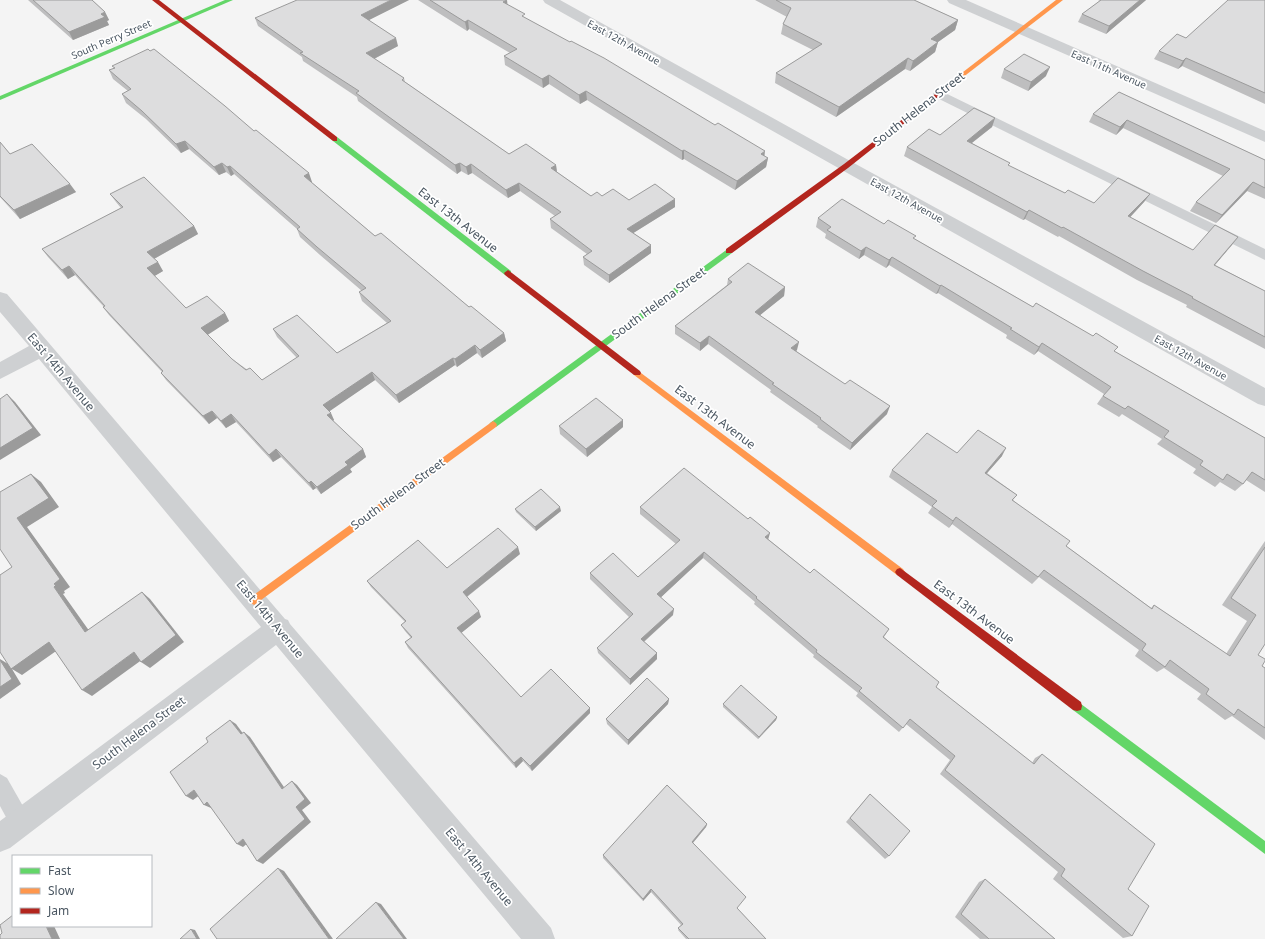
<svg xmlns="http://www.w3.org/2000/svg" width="1265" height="939" viewBox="0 0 1265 939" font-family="'Noto Sans',sans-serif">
<rect width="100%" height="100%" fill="#f4f4f4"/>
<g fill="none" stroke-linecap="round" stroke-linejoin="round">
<g fill="#ced0d2" fill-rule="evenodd">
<path d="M939 90 1265 249V260L935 97 933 94 935 91Z"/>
<path d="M0 774 7 778 32 822 29 830 21 833 13 830 0 806Z"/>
</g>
<g fill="#ced0d2" fill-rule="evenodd">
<path d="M543 0H560L852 162 1265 388V406L1258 404 545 3Z"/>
<path d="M947 0H966L1265 131V142L949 3Z"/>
<path d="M0 292 7 294 285 619 288 620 290 624 551 928 555 939H521L276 645 10 848 0 852V821L261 627 39 359 0 379V362L29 346 0 312Z"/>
</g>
<g fill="#63d668" fill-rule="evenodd">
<path d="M225 0H233L0 100V96Z"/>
<path d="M333 137H337L511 271V275H505L333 141Z"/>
<path d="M729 248 732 249V253L496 427H490L489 425 490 423Z"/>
<path d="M1077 701 1265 841V854L1073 710 1072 706 1073 702Z"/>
</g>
<g fill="#ff974d" fill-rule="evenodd">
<path d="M1056 0H1063L949 88H945V86Z"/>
<path d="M637 370 903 569 905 572 903 575 900 576 897 575 634 375 633 373Z"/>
<path d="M493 421 496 423 497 425 496 427 257 603 254 605 251 603 249 600 251 597Z"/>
</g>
<g fill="#b3261e" fill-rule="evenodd">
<path d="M152 0H159L337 137V141H333Z"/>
<path d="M947 85 949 86V88L848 168 732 253H726V249L844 164Z"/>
<path d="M508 270 640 371 641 373 640 375H634L505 275 504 273Z"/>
<path d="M900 568 1081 702 1082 706 1081 710 1077 711 1073 710 897 575 895 572 897 569Z"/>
</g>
</g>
<g fill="#bebebf">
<path d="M28 0H92L105 12 109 20 107 21 109 25 73 40Z"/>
<path d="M409 0 369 20 398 46 374 59 404 78 405 82 509 154 556 165 557 172 591 196H602L629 200 675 199V207L633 233 651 245V253L609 283 584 265 583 257 587 254 551 228 550 219 555 216 520 191 508 198 472 173 468 175 461 171 457 174 358 101 357 97 303 61 302 57 258 26 255 18Z"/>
<path d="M418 0H506L507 4 525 18 768 158 766 167 735 190 684 159 682 160 587 100 580 104 549 84 543 88 505 65 504 56 510 53 469 29 467 31Z"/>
<path d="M755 0H914L958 20 955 30 938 42 935 52 910 71 905 69 836 117 775 83 776 73 813 50 781 34 783 24 787 17Z"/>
<path d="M1098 0H1146L1106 34 1078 22 1082 14 1100 1Z"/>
<path d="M1265 0V104L1182 66 1178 69 1154 59 1159 51Z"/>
<path d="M112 66 312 182H311L375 236 504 333 506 341 482 358 477 353 457 367 455 365 399 403 375 380 329 411 334 420 333 421 363 449 366 457 350 469 352 472 321 494 316 488 313 490 281 457 273 462 236 422 226 428 217 418 209 424 166 380 161 373 162 372 109 315 103 307H104L75 275 68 279 48 257 42 249 121 208 116 202 110 194 194 226 198 234 154 259 163 271 154 276 186 308 225 313 229 321 207 334 232 359 262 380 297 358 277 337 273 329 337 353 387 323 362 301 359 292 362 291 320 255 300 237 297 229 234 174 231 176 226 172 219 175 189 149 181 153 146 119 126 103 122 94 128 91 113 79 109 70 114 68Z"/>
<path d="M1004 69 1046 76 1028 91 1001 78Z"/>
<path d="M1119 92 1265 160V199L1247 191 1216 223 1190 211 1196 202 1223 176 1123 128 1116 135 1089 122 1093 114Z"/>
<path d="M995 118 992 127 972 143 1009 166 1065 193 1094 203 1150 194 1144 202 1130 217 1193 250 1238 237 1215 265 1265 291V349L1186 307 1187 305 1137 280 1059 236 1058 237 1025 219 1023 220 904 156 907 147 940 135Z"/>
<path d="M0 142 10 154 76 192 20 219 0 197Z"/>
<path d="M818 218 884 224 915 239 1033 307 1093 336 1118 347 1114 351 1265 438V492L1246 480 1243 484 1235 491 1220 482 1215 487 1193 473 1196 469 1157 444 1162 439 1122 414 1119 417 1097 404 1104 394 1038 351 1034 355 1006 338 1007 335 938 293 936 294 889 265 886 268 864 255 859 259 825 238 826 234 816 227Z"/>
<path d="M728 279 785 287 784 296 760 315 797 350 796 351 887 414 850 450 817 427 818 426 770 392 771 390 708 344 700 351 675 334V326L727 285Z"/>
<path d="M623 420V427L587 457 560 434 559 426Z"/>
<path d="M957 453 1002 456 987 473 1017 495 1013 500 1066 546 1151 608 1154 605 1226 654 1247 621 1222 605 1265 541V644L1258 655 1262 666 1265 668V740L1232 716 1225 720 1197 699 1201 694 1164 668 1157 672 1135 656 1139 650 1039 577 1032 584 952 524 949 528 928 513 932 507 889 477 892 470Z"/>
<path d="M640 507 768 539 810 573 889 629 884 637 936 687 1032 763 1035 758 1042 754 1128 889 1132 936 1123 938 1053 879 1058 872 940 774 950 760 906 724 899 732 856 696 858 693 813 657 814 655 754 604 755 602 703 558 661 597 673 615 644 642 657 653V659L630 685 598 653 597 648 629 617 590 579V573L638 577 676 544 640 514Z"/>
<path d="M515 509 561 511 536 531 516 512Z"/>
<path d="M520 554 467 597 481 617 461 633 521 697 590 708V713L532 771 523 761 516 768 408 648 405 642 411 638 405 631 401 625 405 622 371 587 367 581 447 568Z"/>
<path d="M669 699 668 704 628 745 607 724 606 719Z"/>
<path d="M723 704 777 717 776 720 758 739 723 707Z"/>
<path d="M870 794 889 856 885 859 846 822Z"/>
<path d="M707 824 706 827 693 843 737 908 766 939H686L678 930 681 925 651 892 643 901 603 858V855Z"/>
<path d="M985 879 1055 939H980L955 917 979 882Z"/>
</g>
<g fill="#9b9b9b">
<path d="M391 0H409L363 23 361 15Z"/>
<path d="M507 0 508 9 503 2Z"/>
<path d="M1140 0H1146L1106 34 1109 26Z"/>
<path d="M105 12 109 20 107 21 109 25 73 40 69 32Z"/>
<path d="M468 20 469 29 467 31 465 22Z"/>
<path d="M958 20 955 30 928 49 931 39Z"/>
<path d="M396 38 398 46 368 62 366 53Z"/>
<path d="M938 42 935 52 910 71 913 61Z"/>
<path d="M908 58 905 69 836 117 839 107Z"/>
<path d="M1186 58 1182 66 1178 69 1183 61Z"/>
<path d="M1050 67 1046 76 1028 91 1031 82Z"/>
<path d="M549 75V84L543 88 542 79Z"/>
<path d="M586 91 587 100 580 104 579 95Z"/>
<path d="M995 118 992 127 964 149 967 141Z"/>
<path d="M1127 120 1123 128 1116 135 1120 127Z"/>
<path d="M185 141 189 149 181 153 176 144Z"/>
<path d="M684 150V159L682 160V151Z"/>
<path d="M765 151 764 160 761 154Z"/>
<path d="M768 158 766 167 735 190 737 181Z"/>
<path d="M222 163 226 172 219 175 214 167Z"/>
<path d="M460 163 461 171 457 174 455 165Z"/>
<path d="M471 164 472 173 468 175 466 167Z"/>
<path d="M556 165 557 173 551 168Z"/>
<path d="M230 166 234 174 231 176 227 167Z"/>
<path d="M309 173 312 182 307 184 304 176Z"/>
<path d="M1253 182 1247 191 1216 223 1222 215Z"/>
<path d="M519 183 520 191 508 198 506 190Z"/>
<path d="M70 184 76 192 20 219 14 210Z"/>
<path d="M1150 194 1144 202 1123 225 1128 216Z"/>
<path d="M675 199V207L627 237V229Z"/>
<path d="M1029 210 1025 219 1023 220 1027 212Z"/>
<path d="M194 226 198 234 152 260 147 252Z"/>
<path d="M1238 237 1232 245 1208 273 1214 265Z"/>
<path d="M651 245V253L609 283V275Z"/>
<path d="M866 247 864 255 859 259 861 251Z"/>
<path d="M892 257 889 265 886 268 889 260Z"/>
<path d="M158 262 163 271 153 277 147 268Z"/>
<path d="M69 266 75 275 68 279 62 270Z"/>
<path d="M941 285 938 293 936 294 940 286Z"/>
<path d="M785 287 784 296 754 320 755 312Z"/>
<path d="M225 313 229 321 206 336 201 328Z"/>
<path d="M504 333 506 341 482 358 480 350Z"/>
<path d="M709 336 708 344 700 351V343Z"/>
<path d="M799 342 797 350 790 357 791 348Z"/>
<path d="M1042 343 1038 351 1034 355 1039 347Z"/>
<path d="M475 345 477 353 457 367 455 359Z"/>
<path d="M453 358 455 365 399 403 396 395Z"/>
<path d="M372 372 375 380 327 413 323 405Z"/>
<path d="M7 394 15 402 41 435 0 460V448Z"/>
<path d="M890 406 887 414 850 450 852 443Z"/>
<path d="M212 411 217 418 209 424 203 416Z"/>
<path d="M331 413 334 420 331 422 327 415Z"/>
<path d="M231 414 236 422 226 428 221 421Z"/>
<path d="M623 420V427L587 457 586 449Z"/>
<path d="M1006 448 1002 456 981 480 985 473Z"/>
<path d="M276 449 281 457 273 462 269 455Z"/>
<path d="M363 449 366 457 350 469 352 472 321 494 317 487 345 462Z"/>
<path d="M31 474 41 482 59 507 27 527 70 587 64 591 65 593 63 594 95 639 85 632 54 587 17 518Z"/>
<path d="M311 481 316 488 313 490 309 483Z"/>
<path d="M560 507 561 511 536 531 535 527Z"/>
<path d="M956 517 952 524 949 528 953 521Z"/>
<path d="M770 533 768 540 765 537Z"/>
<path d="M518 547 520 554 465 598 463 592Z"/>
<path d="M704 552 703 558 657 601V594Z"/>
<path d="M142 592 150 599 184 642 150 668 141 662Z"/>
<path d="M674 609 673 615 641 644V639Z"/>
<path d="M479 611 481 617 460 634 457 628Z"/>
<path d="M49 642 59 649 22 675 12 669 21 684 0 699V659L8 664Z"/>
<path d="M134 652 143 659 92 696 82 690Z"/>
<path d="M657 653V659L630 685V679Z"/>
<path d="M669 699 668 704 628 745V740Z"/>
<path d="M590 708V713L532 771 530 766Z"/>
<path d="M777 717 776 720 758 739 759 737Z"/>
<path d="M230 720 236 724 247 739 241 734Z"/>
<path d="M244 732 250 737 288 793 282 789Z"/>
<path d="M521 757 523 761 516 768 514 763Z"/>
<path d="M292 781 297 785 311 803 302 810 311 822 263 864 257 861 296 807Z"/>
<path d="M194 790 201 794 193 800 186 796Z"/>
<path d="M207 802 214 806 211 808 204 805Z"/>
<path d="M707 824 706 827 691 845 692 842Z"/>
<path d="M243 839 249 842 243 847 237 844Z"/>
<path d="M278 868 284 871 333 939H329Z"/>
<path d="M651 889V892L643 901V899Z"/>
<path d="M376 902 381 904 407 939H404Z"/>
<path d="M46 926H54L60 939H52Z"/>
<path d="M191 929 195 930 200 939H197Z"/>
</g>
<g fill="#ddddde" stroke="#9b9b9b">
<path d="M33 0H92L105 12 101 14 105 17 69 32Z"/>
<path d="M297 0H391L361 15 396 38 366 53 404 78 402 80 509 154 526 144 556 165 551 168 591 196 597 192 602 196 613 189 629 200 655 184 675 199 627 229 651 245 609 275 583 257 592 251 550 219 561 212 519 183 506 190 471 164 466 167 460 163 455 165 356 93 359 91 300 53 303 52 255 18Z"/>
<path d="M430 0H507L503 2 525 14 522 16 570 42 571 41 604 58 715 125 718 123 765 151 761 154 768 158 737 181 684 150 682 151 586 91 579 95 549 75 542 79 504 56 517 49 468 20 465 22Z"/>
<path d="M776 0H914L958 20 931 39 938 42 913 61 908 58 839 107 776 73 822 44 783 24 791 8Z"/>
<path d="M1101 0H1140L1109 26 1082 14Z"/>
<path d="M1228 0H1265V93L1186 58 1183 61 1159 51 1177 34 1186 38Z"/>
<path d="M148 49 150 51 154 49 225 106 254 131 256 130 309 173 304 176 375 236 381 233 469 307 471 306 504 333 480 350 475 345 455 359 453 358 396 395 372 372 323 405 331 413 327 415 363 449 345 462 348 465 317 487 311 481 309 483 276 449 269 455 231 414 221 421 212 411 203 416 161 373 163 371 103 307 105 306 69 266 62 270 42 249 123 207 110 194 144 177 194 226 147 252 158 262 147 268 186 308 207 296 225 313 201 328 232 359 246 370 250 368 262 380 299 356 273 329 297 315 337 353 391 321 359 292 366 288 317 247 297 229 300 227 230 166 227 167 222 163 214 167 185 141 176 144 142 111 122 94 131 89 109 70 115 68 112 66Z"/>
<path d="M1024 54 1050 67 1031 82 1004 69Z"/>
<path d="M1119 92 1265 160V188L1253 182 1222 215 1196 202 1230 169 1127 120 1120 127 1093 114Z"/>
<path d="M974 108 995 118 967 141 1010 163 1008 165 1065 193 1068 190 1094 203 1118 178 1150 194 1128 216 1193 250 1215 225 1238 237 1214 265 1265 291V337L1192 298 1193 297 1143 271 1063 227 1062 228 1029 210 1027 212 907 147 929 129 940 135Z"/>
<path d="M0 142 10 154 32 144 70 184 14 210 0 196Z"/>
<path d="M842 199 884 224 888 220 916 236 913 238 1033 307 1036 303 1093 336 1096 333 1118 347 1114 351 1265 438V480L1252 472 1243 484 1227 474 1223 480 1200 465 1203 461 1164 437 1169 431 1128 406 1125 409 1103 396 1111 387 1042 343 1039 347 1010 329 1012 328 941 285 940 286 892 257 889 260 866 247 861 251 827 230 831 227 818 218Z"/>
<path d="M748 263 785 287 755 312 799 342 791 348 845 384 850 380 890 406 852 443 820 419 821 418 772 384 774 383 709 336 700 343 675 326 732 282 728 279Z"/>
<path d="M7 394 33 428 0 448V399Z"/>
<path d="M596 398 623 420 586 449 559 426Z"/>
<path d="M978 430 1006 448 985 473 1017 495 1012 500 1070 541 1066 546 1152 609 1154 605 1230 656 1256 615 1231 598 1265 547V644L1258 655 1265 659V661L1262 666 1265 668V728L1238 709 1234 715 1206 694 1209 689 1170 660 1165 667 1142 650 1146 644 1044 570 1038 577 956 517 953 521 932 506 937 501 892 470 927 433 957 453Z"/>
<path d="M684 468 748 519 750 517 770 533 765 537 810 573 814 569 889 629 883 637 939 682 936 687 1034 764 1042 754 1155 844 1128 889 1149 906 1132 936 1061 876 1065 869 945 770 955 756 910 719 903 728 859 691 862 688 816 652 817 650 756 598 757 597 704 552 657 594 674 609 641 639 657 653 630 679 597 648 633 614 590 573 613 553 638 577 680 540 640 507Z"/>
<path d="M31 474 49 498 17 518 60 579 54 584 56 585 54 587 85 632 142 592 176 635 141 662 134 652 82 690 49 642 11 669 0 652V575L12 567 0 549V492Z"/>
<path d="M541 489 560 507 535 527 515 509Z"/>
<path d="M498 528 518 547 463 592 479 611 457 628 521 697 551 669 590 708 530 766 521 757 514 763 405 642 412 637 401 625 406 621 367 581 418 540 447 568Z"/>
<path d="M0 660 12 679 0 687Z"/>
<path d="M647 678 669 699 628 740 606 719Z"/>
<path d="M741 685 777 717 759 737 723 704Z"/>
<path d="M230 720 241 734 244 732 282 789 292 781 305 799 296 807 305 819 257 861 243 839 237 844 207 802 204 805 194 790 186 796 170 772 208 742 206 738Z"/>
<path d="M667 785 707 824 692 842 746 897 737 908 766 939H689L678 928 683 924 651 889 643 899 603 855Z"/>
<path d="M870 794 910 831 889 856 850 818Z"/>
<path d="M278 868 329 939H217L210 929Z"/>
<path d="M985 879 1055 939H989L961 914Z"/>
<path d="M376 902 404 939H336Z"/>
<path d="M13 915V926H46L52 939H0V935L2 933 0 925Z"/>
<path d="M191 929 197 939H180Z"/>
</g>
<g text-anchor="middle" stroke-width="3.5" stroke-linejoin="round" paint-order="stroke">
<g font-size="10" fill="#4a5661" stroke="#fff">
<text transform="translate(111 39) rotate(-23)" y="4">South Perry Street</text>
<text transform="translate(624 42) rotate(29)" y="4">East 12th Avenue</text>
<text transform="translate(1109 69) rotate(24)" y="4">East 11th Avenue</text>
<text transform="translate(907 200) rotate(29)" y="4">East 12th Avenue</text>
<text transform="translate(1191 357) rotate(29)" y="4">East 12th Avenue</text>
</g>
<g font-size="12" fill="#4a5661" stroke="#fff">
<text transform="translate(919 109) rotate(-38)" y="4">South Helena Street</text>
<text transform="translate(458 220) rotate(38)" y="4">East 13th Avenue</text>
<text transform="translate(659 303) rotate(-36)" y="4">South Helena Street</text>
<text transform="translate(61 372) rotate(50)" y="4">East 14th Avenue</text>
<text transform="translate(715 417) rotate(37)" y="4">East 13th Avenue</text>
<text transform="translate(398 494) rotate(-36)" y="4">South Helena Street</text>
<text transform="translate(974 612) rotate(37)" y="4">East 13th Avenue</text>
<text transform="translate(270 619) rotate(50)" y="4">East 14th Avenue</text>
<text transform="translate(139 733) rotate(-37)" y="4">South Helena Street</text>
<text transform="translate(479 867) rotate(50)" y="4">East 14th Avenue</text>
</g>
</g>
<rect x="12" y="855" width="140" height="72" fill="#ffffff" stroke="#b7bbc0"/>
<rect x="20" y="868" width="20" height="6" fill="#63d668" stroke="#b7bbc0"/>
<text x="48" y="875" font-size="12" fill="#4a5661">Fast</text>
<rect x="20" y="888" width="20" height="6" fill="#ff974d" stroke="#b7bbc0"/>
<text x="48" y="895" font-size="12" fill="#4a5661">Slow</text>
<rect x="20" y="908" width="20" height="6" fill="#b3261e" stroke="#b7bbc0"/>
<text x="48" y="915" font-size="12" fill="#4a5661">Jam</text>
</svg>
